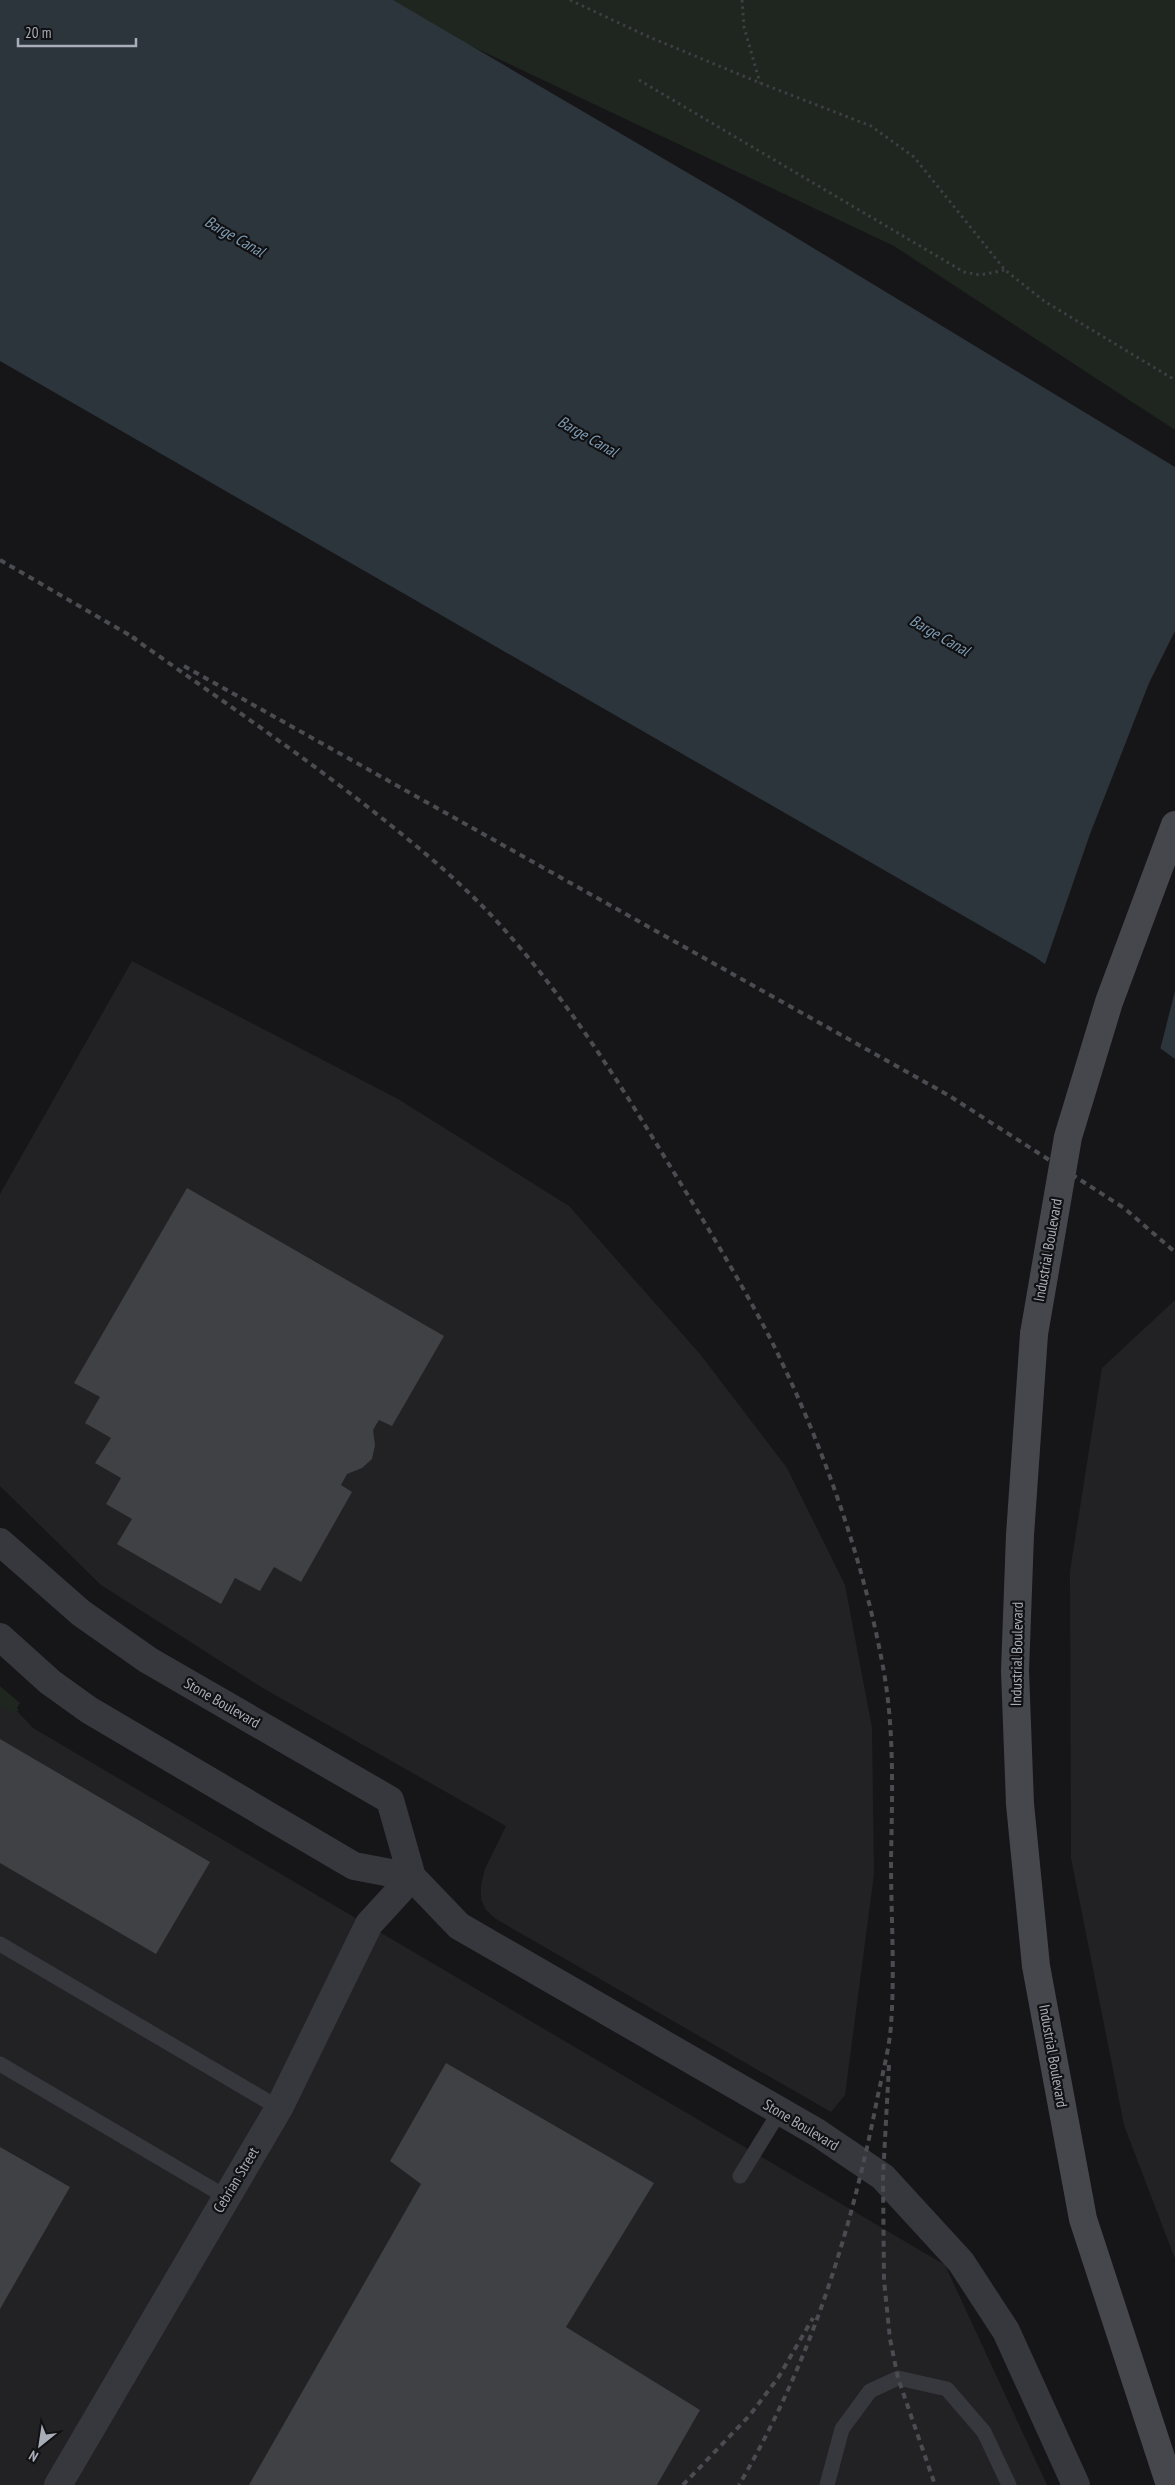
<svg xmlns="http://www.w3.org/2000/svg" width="1175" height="2485" viewBox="0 0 1175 2485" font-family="'PT Sans Narrow',sans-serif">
<rect width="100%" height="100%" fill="#161618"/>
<g fill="#222225">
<path d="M132 961 398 1099 569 1206 700 1354 787 1468 845 1585 872 1728 874 1874 845 2095 831 2112 496 1919 486 1910 481 1899V1885L485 1869 506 1826 261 1687 101 1585 0 1486V1194Z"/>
<path d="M1175 1300V2259L1124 2125 1071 1858 1070 1571 1102 1368Z"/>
<path d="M0 1693 33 1728 945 2265 1047 2485H0Z"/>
</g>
<g fill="#1e261f">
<path d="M374 0H1175V430L894 246Z"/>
<path d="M0 1686 20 1703 17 1708 19 1711 9 1712 0 1707Z"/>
</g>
<path fill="#2c353c" d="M0 0H393L734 200 1175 467V1059L1035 957 0 361Z"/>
<path fill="#161618" d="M1175 631V991L1160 1050 1044 967 1090 834 1149 683Z"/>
<g fill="#404145">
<path d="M187 1188 444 1336 392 1426 379 1420 373 1430 375 1445 372 1459 362 1468 347 1474 341 1485 352 1492 301 1582 274 1567 260 1591 235 1578 221 1604 117 1544 132 1519 106 1504 121 1478 95 1463 111 1438 85 1423 100 1397 74 1383Z"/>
<path d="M0 1739 210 1862 156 1954 0 1863Z"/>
<path d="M446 2063 654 2183 566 2327 700 2410 657 2485H249L421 2184 390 2161Z"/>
<path d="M0 2147 70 2187 0 2309Z"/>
</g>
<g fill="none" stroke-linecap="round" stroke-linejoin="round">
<g stroke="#3d3f44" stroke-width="3" stroke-dasharray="2.5 4" stroke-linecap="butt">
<path d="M570 0 647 36 760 83 871 126 914 157 1005 270 1044 301 1175 380"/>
<path d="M742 0 744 27 760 83"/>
<path d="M639 80 964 272 980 275 1005 270"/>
</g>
<g stroke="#37383d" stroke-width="15">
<path d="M0 1944 279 2108"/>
<path d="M0 2064 226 2197"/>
<path d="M740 2176 780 2111"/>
<path d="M827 2485 842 2429 870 2391 898 2378 947 2389 984 2432 1009 2485"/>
</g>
<g stroke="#37383d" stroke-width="28">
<path d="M0 1542 81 1613 148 1660 390 1800 412 1877 459 1926 818 2133 883 2177 961 2262 1006 2331 1076 2485"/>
<path d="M0 1637 50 1682 89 1710 354 1866 412 1877"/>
<path d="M58 2485 279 2108 369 1924 412 1877"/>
</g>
<path stroke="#45474d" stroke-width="28" d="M1034 1334 1020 1535 1015 1671 1020 1804 1036 1966 1083 2219 1170 2485"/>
<g stroke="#4a4c52" stroke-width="4" stroke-dasharray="6 5" stroke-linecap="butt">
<path d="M0 560 136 639"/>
<path d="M132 637C211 693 292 748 369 808 411 841 454 876 491 915 563 992 619 1082 673 1171 707 1226 741 1282 771 1340 821 1440 863 1558 883 1667 895 1731 892 1798 891 1862 891 1916 895 1971 891 2025 889 2053 880 2082 875 2110 848 2243 808 2367 739 2485"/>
<path d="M184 666 948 1095 1124 1208 1175 1252"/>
<path d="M889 2065 883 2177 884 2280 890 2339 898 2378 935 2485"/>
<path d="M683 2485 750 2415 778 2378 813 2318"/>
</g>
<path stroke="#45474d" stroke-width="28" d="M1034 1334 1068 1137 1109 1002 1175 825"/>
</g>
<g text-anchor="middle" stroke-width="4.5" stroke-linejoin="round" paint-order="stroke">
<g font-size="15" fill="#a8adb8" stroke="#111113">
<text transform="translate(1048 1250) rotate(-80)" y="5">Industrial Boulevard</text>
<text transform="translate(1017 1654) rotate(-89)" y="5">Industrial Boulevard</text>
<text transform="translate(222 1703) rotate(30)" y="5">Stone Boulevard</text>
<text transform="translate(1053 2056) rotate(80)" y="5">Industrial Boulevard</text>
<text transform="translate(801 2125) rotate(31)" y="5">Stone Boulevard</text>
<text transform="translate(236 2180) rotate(-59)" y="5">Cebrian Street</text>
</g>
<g font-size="16" font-style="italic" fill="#7f9bb3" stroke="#111113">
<text transform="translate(235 236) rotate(30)" y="6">Barge Canal</text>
<text transform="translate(588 436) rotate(30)" y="6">Barge Canal</text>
<text transform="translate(940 635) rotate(30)" y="6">Barge Canal</text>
</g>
</g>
<g transform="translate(40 2445) rotate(210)" stroke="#111113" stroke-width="4" paint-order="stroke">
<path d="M0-4L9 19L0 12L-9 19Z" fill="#a8adb8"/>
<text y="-8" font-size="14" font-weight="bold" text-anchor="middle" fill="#a8adb8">N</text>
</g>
<path d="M18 38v8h118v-8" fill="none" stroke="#a8adb8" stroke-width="2.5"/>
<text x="25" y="38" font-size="15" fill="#a8adb8" stroke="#111113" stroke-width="4" paint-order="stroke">20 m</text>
</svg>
